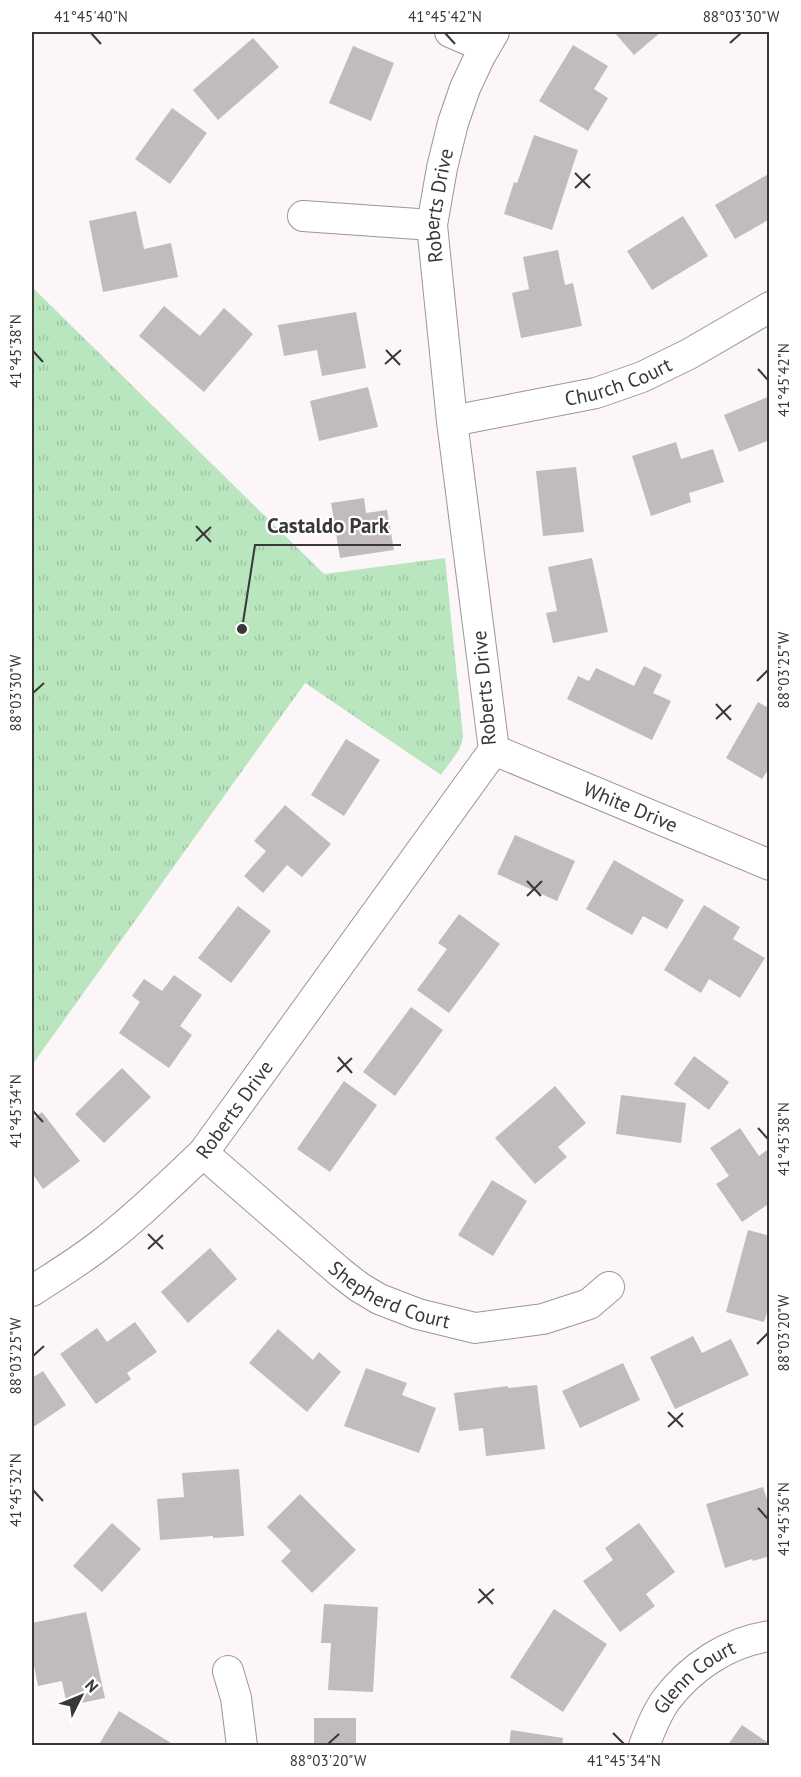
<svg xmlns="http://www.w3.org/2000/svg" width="801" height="1777" viewBox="0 0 801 1777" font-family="'PT Sans',sans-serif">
<defs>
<pattern id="park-tufts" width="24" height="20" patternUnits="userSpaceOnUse" patternTransform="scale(1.5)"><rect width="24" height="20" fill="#b9e5bf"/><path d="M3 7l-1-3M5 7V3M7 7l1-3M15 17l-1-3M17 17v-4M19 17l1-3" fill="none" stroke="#a0c5a5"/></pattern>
</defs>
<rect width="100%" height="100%" fill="#fdf6f9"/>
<path fill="url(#park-tufts)" d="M32 287 324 574 445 558 463 737 459 750 441 775 305 683 32 1065Z"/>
<g fill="#c2bbbe">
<path d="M614 32H661L634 55Z"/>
<path d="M253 38 279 67 218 120 193 90Z"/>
<path d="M573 45 608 66 594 89 608 98 588 131 539 101Z"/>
<path d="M353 46 394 63 371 121 329 103Z"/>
<path d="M172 108 207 133 170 184 135 159Z"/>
<path d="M534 135 578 150 552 230 504 214 514 182 517 183Z"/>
<path d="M770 173V219L735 239 715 205Z"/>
<path d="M136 211 144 249 171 243 178 277 103 292 89 221Z"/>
<path d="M683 216 708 256 652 290 627 251Z"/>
<path d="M558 250 565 285 573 283 582 326 521 338 512 293 529 289 523 257Z"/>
<path d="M164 306 200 336 224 308 253 334 204 392 139 336Z"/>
<path d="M356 312 366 368 322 376 317 350 284 356 278 325Z"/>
<path d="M368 387 378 427 319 441 310 401Z"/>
<path d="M770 396V440L739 452 724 415Z"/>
<path d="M676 442 681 459 713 449 724 482 689 493 691 502 651 516 632 456Z"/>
<path d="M576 467 584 532 543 536 536 471Z"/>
<path d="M364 498 366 513 387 510 394 550 340 558 331 503Z"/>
<path d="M592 558 608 632 553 643 546 613 557 611 548 567Z"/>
<path d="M644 666 662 675 653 693 671 701 652 740 567 699 578 676 589 681 596 668 634 686Z"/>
<path d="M758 702 770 709V767L762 779 726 758Z"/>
<path d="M346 739 380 760 344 816 311 795Z"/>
<path d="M285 805 331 844 302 877 287 865 263 893 244 876 266 851 254 841Z"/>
<path d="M515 835 575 861 557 901 497 874Z"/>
<path d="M614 860 684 900 667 929 643 916 632 935 586 909Z"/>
<path d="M704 905 740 927 733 939 765 958 740 998 709 979 701 993 664 970Z"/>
<path d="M238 906 271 931 231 983 198 958Z"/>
<path d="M459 914 500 944 449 1013 417 990 447 949 438 943Z"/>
<path d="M174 975 202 995 180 1026 192 1035 169 1068 119 1033 140 1002 132 996 144 979 162 991Z"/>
<path d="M411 1007 443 1030 395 1096 363 1072Z"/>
<path d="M694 1056 729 1082 709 1110 674 1084Z"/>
<path d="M122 1068 151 1097 104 1143 75 1114Z"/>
<path d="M344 1081 377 1105 330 1172 297 1149Z"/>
<path d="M555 1086 586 1123 558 1147 567 1157 535 1184 495 1138Z"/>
<path d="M621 1095 686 1103 681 1143 616 1134Z"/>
<path d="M42 1112 80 1161 43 1189 34 1176 32 1178V1120Z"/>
<path d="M740 1128 759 1156 767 1150 770 1154V1203L742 1222 716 1184 729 1176 710 1148Z"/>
<path d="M492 1180 527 1201 493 1256 458 1235Z"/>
<path d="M748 1230 770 1236V1303L764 1322 726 1312Z"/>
<path d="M210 1248 237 1279 188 1323 161 1292Z"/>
<path d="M135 1322 157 1352 127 1373 131 1379 96 1404 60 1354 97 1328 107 1342Z"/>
<path d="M278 1329 313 1360 319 1352 341 1372 307 1412 249 1363Z"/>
<path d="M693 1336 702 1353 731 1339 749 1375 675 1409 650 1357Z"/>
<path d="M623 1363 640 1400 580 1428 562 1391Z"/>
<path d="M366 1368 407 1383 402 1395 436 1408 419 1453 344 1426Z"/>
<path d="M43 1371 66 1405 32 1428V1378Z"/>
<path d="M537 1385 545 1449 486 1456 483 1428 459 1431 454 1393 508 1386V1388Z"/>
<path d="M239 1469 244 1536 213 1538V1536L160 1540 157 1499 184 1497 182 1473Z"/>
<path d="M763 1487 770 1509V1556L753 1561 752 1559 725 1568 706 1504Z"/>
<path d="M300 1494 356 1550 312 1593 281 1561 291 1551 267 1527Z"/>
<path d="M112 1523 141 1549 102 1592 73 1566Z"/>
<path d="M639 1523 675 1572 646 1594 655 1606 620 1632 583 1581 613 1560 605 1548Z"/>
<path d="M324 1604 378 1607 373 1692 328 1690 331 1643H321Z"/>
<path d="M554 1609 607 1644 563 1712 510 1677Z"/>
<path d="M86 1612 105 1698 67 1706 62 1681 38 1686 32 1655V1623Z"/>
<path d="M119 1711 176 1746H98Z"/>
<rect x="314" y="1718" width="42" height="28"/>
<path d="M742 1725 770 1744V1746H727Z"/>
<path d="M511 1730 563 1738 562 1746H509Z"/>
</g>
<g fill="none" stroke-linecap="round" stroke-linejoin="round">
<g stroke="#9b9598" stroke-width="32">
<g id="minor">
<path d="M450 32 485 47"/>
<path d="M303 216 432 225"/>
<path id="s1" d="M452 421 596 393 642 377 689 354 770 307"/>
<path id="s2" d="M494 750 770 865"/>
<path id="s3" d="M203 1153 341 1273 359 1287 379 1299 418 1314 475 1328 543 1319 589 1304 609 1287"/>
<path id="s4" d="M32 1291C55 1276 78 1262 100 1245 137 1217 170 1184 203 1153L494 750 452 421 432 225 442 168 453 123 465 88 480 56 494 32"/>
<path d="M228 1671 236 1698 242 1746"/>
<path id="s5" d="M644 1746C650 1730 656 1714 666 1700 691 1667 728 1642 770 1636"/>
</g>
</g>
<use href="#minor" stroke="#fff" stroke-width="30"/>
</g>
<path fill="none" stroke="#393738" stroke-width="2" d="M91 33 101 44M445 33 455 44M730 43 741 33M575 173 590 188M575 188 590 174M386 350 400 365M33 351 43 362M385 364 401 350M758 369 768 380M196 526 211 542M196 541 211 527M757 681 768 670M33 693 44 683M716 704 731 720M716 719 731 705M527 881 541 896M527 896 542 881M338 1057 352 1073M337 1072 352 1058M33 1111 43 1122M758 1128 768 1139M148 1234 163 1249M148 1249 163 1235M757 1344 768 1333M33 1356 44 1346M668 1412 683 1427M668 1427 683 1413M33 1490 43 1501M758 1508 768 1519M479 1589 493 1604M478 1603 494 1589M613 1733 624 1744M328 1744 339 1734"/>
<g text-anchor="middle" stroke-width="4.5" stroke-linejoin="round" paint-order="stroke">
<g font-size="20" fill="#393738" stroke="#fff">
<text dy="7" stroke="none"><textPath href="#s4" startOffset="1266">Roberts Drive</textPath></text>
<text dy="7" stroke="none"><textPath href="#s1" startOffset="171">Church Court</textPath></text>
<text transform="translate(484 688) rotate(-95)" y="7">Roberts Drive</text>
<text dy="7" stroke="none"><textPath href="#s2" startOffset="148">White Drive</textPath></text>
<text dy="7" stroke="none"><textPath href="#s4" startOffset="274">Roberts Drive</textPath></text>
<text dy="7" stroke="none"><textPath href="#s3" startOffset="237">Shepherd Court</textPath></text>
<text dy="7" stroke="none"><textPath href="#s5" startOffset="88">Glenn Court</textPath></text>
</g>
</g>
<path fill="none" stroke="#393738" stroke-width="2" d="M242 629L255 545H401"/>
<circle fill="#393738" stroke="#fff" stroke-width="2" cx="242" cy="629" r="6"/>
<g font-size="21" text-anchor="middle" font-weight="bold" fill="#393738" stroke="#fff" stroke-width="4.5" stroke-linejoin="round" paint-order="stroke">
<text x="328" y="533">Castaldo Park</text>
</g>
<rect width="801" height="1777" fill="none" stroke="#ffffff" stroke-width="66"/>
<g transform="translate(81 1696) rotate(47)" stroke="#ffffff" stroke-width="4.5" paint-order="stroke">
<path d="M0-4.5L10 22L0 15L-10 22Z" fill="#393738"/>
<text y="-9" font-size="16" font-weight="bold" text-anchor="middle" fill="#393738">N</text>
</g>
<rect x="33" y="33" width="735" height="1711" fill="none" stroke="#393738" stroke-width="2"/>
<g font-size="15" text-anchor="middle" fill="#393738">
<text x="91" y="22">41°45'40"N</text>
<text x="445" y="22">41°45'42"N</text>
<text x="741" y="22">88°03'30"W</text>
<text transform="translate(16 351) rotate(-90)" y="5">41°45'38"N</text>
<text transform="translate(784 380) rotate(-90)" y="5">41°45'42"N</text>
<text transform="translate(784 670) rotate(-90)" y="5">88°03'25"W</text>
<text transform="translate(16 693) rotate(-90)" y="5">88°03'30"W</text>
<text transform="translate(16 1111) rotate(-90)" y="5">41°45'34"N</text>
<text transform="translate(784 1139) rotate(-90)" y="5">41°45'38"N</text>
<text transform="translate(784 1333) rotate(-90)" y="5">88°03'20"W</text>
<text transform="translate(16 1356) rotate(-90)" y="5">88°03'25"W</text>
<text transform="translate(16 1490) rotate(-90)" y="5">41°45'32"N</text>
<text transform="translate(784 1519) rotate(-90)" y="5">41°45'36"N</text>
<text x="328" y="1766">88°03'20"W</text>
<text x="624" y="1766">41°45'34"N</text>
</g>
</svg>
